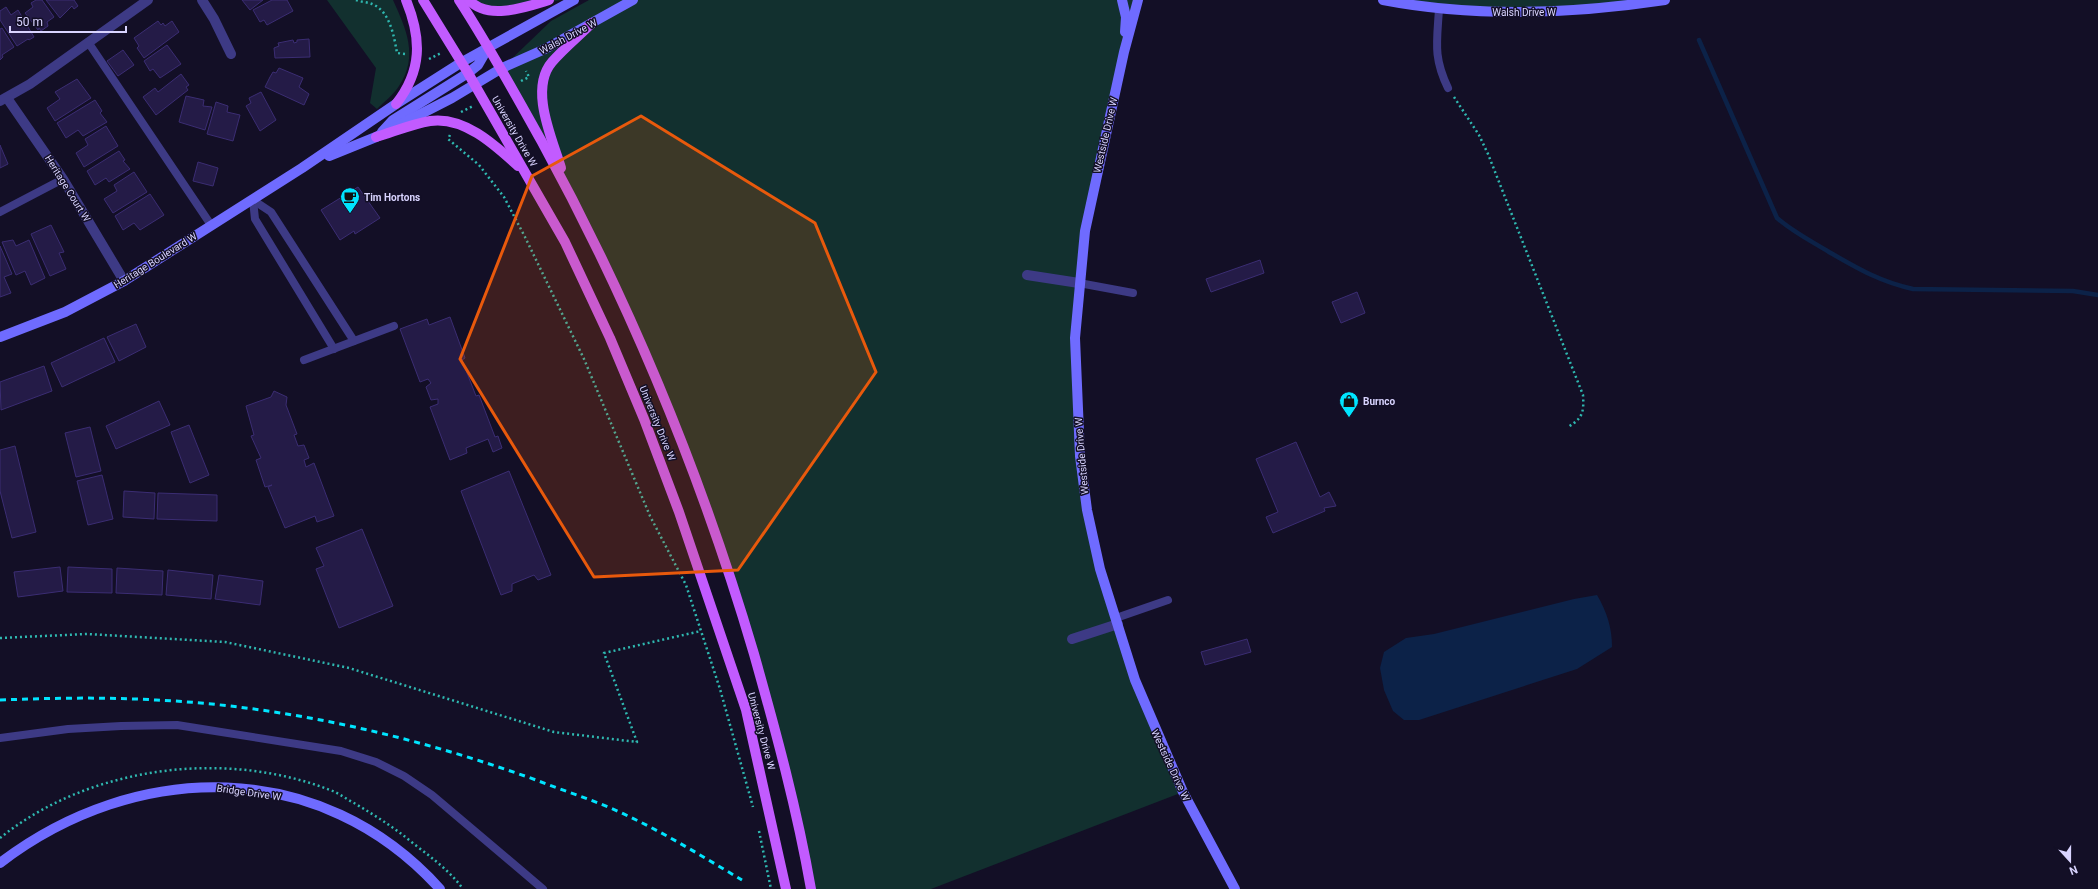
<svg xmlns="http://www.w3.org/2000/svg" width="2098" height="889" viewBox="0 0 2098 889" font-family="Roboto,sans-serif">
<rect width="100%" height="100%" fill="#130f26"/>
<g fill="#12302f">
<path d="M327 0H393C406 29 419 56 399 86 394 94 384 102 377 109L370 103 376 68Z"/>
<path d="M469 0H561L502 10Z"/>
<path d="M589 0H1138L1094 183 1075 338 1087 510 1118 624 1183 792 931 889H811L806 862 722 550 600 253 502 68 551 21Z"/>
<path d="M1383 0H1665L1543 12Z"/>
</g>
<path fill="#0c2248" d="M1597 595C1607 612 1612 628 1612 647L1577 669 1419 720H1404L1393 711 1384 690 1380 668 1384 652 1406 638 1434 634 1574 599Z"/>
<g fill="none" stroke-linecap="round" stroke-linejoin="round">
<path stroke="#0c2248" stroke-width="4.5" d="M1699 40 1777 218C1793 232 1811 241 1829 252 1857 268 1880 282 1913 289L2073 291 2098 295"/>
</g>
<g fill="#241b47" stroke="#3b2d73">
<path d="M36 0H42L54 17 47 22 48 26 41 31 39 28 38 30 25 13 33 7 31 3Z"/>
<path d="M46 0H74L78 6 74 9 72 6 60 18Z"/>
<path d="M242 0H263L250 10Z"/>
<path d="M272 0H287L293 11 267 25 264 20 260 22 253 10Z"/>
<path d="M6 7 11 15 18 10 34 37 29 40 28 39 17 46 0 20V11Z"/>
<path d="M158 21 161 25 163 23 165 26 172 21 179 32 144 58 137 48 139 46 134 38Z"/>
<path d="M2 28 14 47 2 55 3 57 0 60V29Z"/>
<path d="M309 39 310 57 275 58 274 48 279 46 278 43 293 40 294 43 297 42V40Z"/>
<path d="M167 45 181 64 160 78 153 69 150 71 144 61Z"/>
<path d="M123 50 134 65 118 76 107 61Z"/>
<path d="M279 68 303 78 299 87 309 94 304 105 265 87 270 77 273 72 276 73Z"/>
<path d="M181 74 189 85 186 87 188 90 156 115 143 97 155 88 158 92Z"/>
<path d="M77 79 91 98 55 121 47 108 60 99 55 92Z"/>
<path d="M261 92 276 120 260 131 246 106 251 103 249 98Z"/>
<path d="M186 96 204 100 203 106 212 107 205 130 179 122Z"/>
<path d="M95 100 102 111 100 113 107 122 83 136 78 130 66 138 57 123Z"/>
<path d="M216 102 228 106 227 112 240 115 233 141 207 134Z"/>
<path d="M106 126 118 146 84 167 76 153 88 145 85 139Z"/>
<path d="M0 145 8 164 0 168Z"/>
<path d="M119 151 125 160 123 161 130 169 109 182 106 178 95 185 87 171Z"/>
<path d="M198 162 218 168 213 186 193 181Z"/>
<path d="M134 172 147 192 113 213 104 199 117 191 114 185Z"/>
<path d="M358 187 380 218 355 234 354 231 340 240 321 210Z"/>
<path d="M150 194 164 215 140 230 134 223 123 230 115 216Z"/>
<path d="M51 225 64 252 59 253 66 269 50 276 31 234Z"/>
<path d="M13 240 16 246 29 240 45 278 31 285 25 271 16 275 2 242Z"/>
<path d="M0 246 12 274 4 277 11 293 0 297Z"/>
<path d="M1260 260 1264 273 1211 292 1206 279Z"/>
<path d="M1357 292 1365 313 1341 323 1332 302Z"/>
<path d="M450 317 465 358 462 360 476 396 479 395 495 437 498 436 502 448 493 452 488 439 466 448 467 453 450 460 430 407 438 404V399L431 400 426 387 431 383 428 379 420 382 400 329 427 319 429 325Z"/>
<path d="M136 324 146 347 119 361 107 337Z"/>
<path d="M104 338 115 362 62 387 51 363Z"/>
<path d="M44 366 52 391 1 410 0 382Z"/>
<path d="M274 391 287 397 286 405 297 434 294 435 298 446 304 445 309 458 304 460 306 467 314 463 334 516 317 522 315 516 285 528 268 487 272 485 265 487 256 460 261 458 251 436 254 435 246 406 271 397Z"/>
<path d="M159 401 170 425 116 449 106 426Z"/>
<path d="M189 425 209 475 190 483 171 432Z"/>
<path d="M90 427 101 471 76 477 65 433Z"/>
<path d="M1296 442 1320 497 1329 492 1336 506 1324 508 1325 511 1273 533 1266 517 1278 512 1256 459Z"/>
<path d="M15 446 36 532 12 538 0 491V450Z"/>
<path d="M509 471 551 575 538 580 534 575 512 584V591L501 595 461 491Z"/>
<path d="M102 475 113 519 88 525 77 481Z"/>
<path d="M124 491 155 493 154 519 123 517Z"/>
<path d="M158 493 217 495V521L157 519Z"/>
<path d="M362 529 393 606 339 628 316 569 324 566 316 548Z"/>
<path d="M60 567 63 591 18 597 14 572Z"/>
<path d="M68 567 112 569V593L67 592Z"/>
<path d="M117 568 163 571 162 595 116 593Z"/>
<path d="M168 570 213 575 211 599 166 595Z"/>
<path d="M219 575 263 581 260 605 215 599Z"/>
<path d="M1247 639 1251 652 1205 665 1201 652Z"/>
</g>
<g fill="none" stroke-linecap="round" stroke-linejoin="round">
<g stroke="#2fb8b0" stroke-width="2.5" stroke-dasharray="2 3" stroke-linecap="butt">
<path d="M356 0C361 2 367 2 372 4 390 11 394 36 397 53L405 54"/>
<path d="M429 59 441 53"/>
<path d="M521 81 529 77 526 71"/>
<path d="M1454 97 1479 135 1488 154 1583 395C1584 412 1583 418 1568 427"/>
<path d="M461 112 473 106"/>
<path d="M450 135 448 139 479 165 504 197 525 237 584 359 650 516 686 585 720 689 753 807"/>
<path d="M0 638 87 634 225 642 349 668 554 732 637 742 604 653 701 631"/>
<path d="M759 831 771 889"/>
<path d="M0 838C89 766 225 749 330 790 339 793 346 799 354 803 376 816 395 828 414 844 432 858 450 871 463 889"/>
</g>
<g stroke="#3d3a85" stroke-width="8">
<path d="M1439 9C1437 42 1433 57 1448 88"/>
<path d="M88 42 211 225"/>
<path d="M253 200 271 212 354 341"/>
<path d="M253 200 255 219 334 349"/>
<path d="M0 212 63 179"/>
<path d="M1079 283 1133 293"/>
<path d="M304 360 394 326"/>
<path d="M1116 618 1168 600"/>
<path d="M0 738 68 729 121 726 177 725 341 751 376 762 404 776 432 795 543 889"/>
</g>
<g stroke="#3d3a85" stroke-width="10">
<path d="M202 0 214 19 231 54"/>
<path d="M7 98 63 179 124 281"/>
<path d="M0 101 30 84 148 0"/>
<path d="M1027 275 1079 283"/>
<path d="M1072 639 1118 624"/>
</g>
<g stroke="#6f6bff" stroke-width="10">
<path d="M1122 0 1126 17 1125 32"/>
<path d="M1138 0 1124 52 1085 231 1075 338 1080 456 1087 510 1100 569 1135 680 1183 792 1235 889"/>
<path d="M1383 0C1477 18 1572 14 1665 0"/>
<path d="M382 132 393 120 468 73 478 65 489 46"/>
<path d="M329 156 376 137 452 98 502 68 545 49 633 0"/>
<path d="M0 337 65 312 124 281 302 168 396 104 462 62 574 0"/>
<path d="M0 863C136 759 321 757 440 889"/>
</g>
<g stroke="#c25bff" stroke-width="10">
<path d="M423 0 468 73 565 242 610 338 644 419 679 512 746 710 786 889"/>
<path d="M459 0C489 46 515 94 542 142 632 307 701 474 754 654 776 732 797 809 811 889"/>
<path d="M469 0C488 21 526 7 549 0"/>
<path d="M396 104C422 71 422 39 406 0"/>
<path d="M376 137C393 132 412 124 430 121 464 116 495 145 518 166"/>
<path d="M561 168C552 138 529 89 552 62 564 48 579 36 592 23"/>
</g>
<path stroke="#00e5ff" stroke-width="3" stroke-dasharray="6 5" stroke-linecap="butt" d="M0 700C52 698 104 697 156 700 285 706 414 736 536 780 567 792 600 802 630 817 668 835 705 858 742 880"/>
</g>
<path fill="#e8590c" fill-opacity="0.2" stroke="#e8590c" stroke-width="3" stroke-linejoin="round" d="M641 116 815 223 876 372 738 570 594 577 460 359 532 176Z"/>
<defs>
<g id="cafe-pin" transform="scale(1)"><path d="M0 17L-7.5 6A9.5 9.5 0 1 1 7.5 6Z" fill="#00e5ff" stroke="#130f26"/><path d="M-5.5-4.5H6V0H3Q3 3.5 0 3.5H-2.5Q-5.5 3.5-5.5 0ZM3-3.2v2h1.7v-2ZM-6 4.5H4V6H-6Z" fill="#111"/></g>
<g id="shop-pin" transform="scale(1)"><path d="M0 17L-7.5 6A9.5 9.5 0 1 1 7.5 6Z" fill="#00e5ff" stroke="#130f26"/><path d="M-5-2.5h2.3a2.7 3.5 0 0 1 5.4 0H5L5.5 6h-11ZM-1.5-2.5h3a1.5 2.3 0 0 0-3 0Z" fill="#111"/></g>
</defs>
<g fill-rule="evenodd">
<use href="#cafe-pin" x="350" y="197"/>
<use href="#shop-pin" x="1349" y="401"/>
</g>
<g text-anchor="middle" stroke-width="3" stroke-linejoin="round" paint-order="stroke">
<g font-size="10" fill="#d9d4ff" stroke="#130f26">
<text x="1524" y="16">Walsh Drive W</text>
<text transform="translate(568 36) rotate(-28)" y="4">Walsh Drive W</text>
<text transform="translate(515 131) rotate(60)" y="4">University Drive W</text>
<text transform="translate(1105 135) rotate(-77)" y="4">Westside Drive W</text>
<text transform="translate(68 188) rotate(58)" y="4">Heritage Court W</text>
<text transform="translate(155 260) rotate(-32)" y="4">Heritage Boulevard W</text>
<text transform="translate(658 423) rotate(68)" y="4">University Drive W</text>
<text transform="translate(1081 456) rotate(-95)" y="4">Westside Drive W</text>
<text transform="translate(762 731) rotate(75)" y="4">University Drive W</text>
<text transform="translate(1171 765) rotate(65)" y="4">Westside Drive W</text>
<text transform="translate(249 792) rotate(8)" y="4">Bridge Drive W</text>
</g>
<g font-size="10" font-weight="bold" fill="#d9d4ff" stroke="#130f26" text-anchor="start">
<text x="364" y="201">Tim Hortons</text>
<text x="1363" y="405">Burnco</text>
</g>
</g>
<g transform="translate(2070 861) rotate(159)" stroke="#130f26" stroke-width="3" paint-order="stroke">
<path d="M0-3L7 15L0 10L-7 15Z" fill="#d9d4ff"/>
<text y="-6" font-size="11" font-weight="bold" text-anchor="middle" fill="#d9d4ff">N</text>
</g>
<path d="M10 26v6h116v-6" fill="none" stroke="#d9d4ff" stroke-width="2"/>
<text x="16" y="26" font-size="12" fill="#d9d4ff" stroke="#130f26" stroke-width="3" paint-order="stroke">50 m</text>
</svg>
